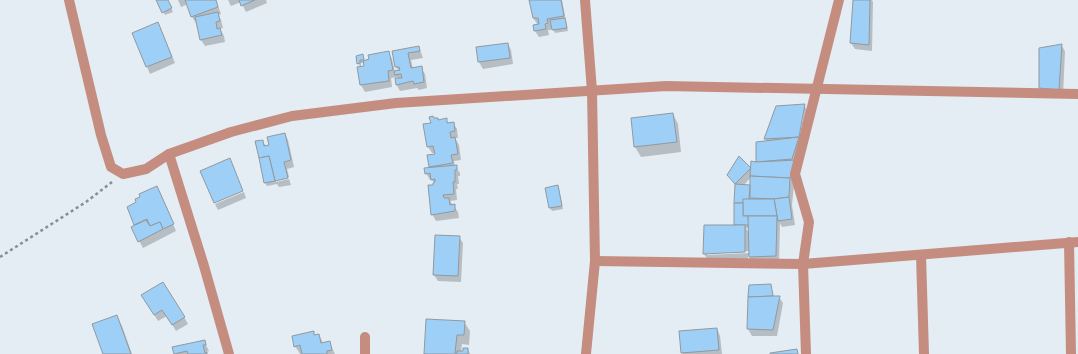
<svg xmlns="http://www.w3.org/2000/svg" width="1078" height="354" viewBox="0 0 1078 354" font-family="'Archivo Narrow',sans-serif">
<rect width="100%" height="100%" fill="#e4edf4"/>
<g fill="#0003" fill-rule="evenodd">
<path d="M158 0H167L173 12 165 15Z"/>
<path d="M178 0H216L221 14 218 15 221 20 223 28 220 29 224 36 225 42 205 46 201 40 197 23H196L192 17 188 4 181 7Z"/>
<path d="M228 0H266L267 3 246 12 241 2 231 6Z"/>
<path d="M530 0H562L568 31 555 33 551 25V30H548L549 35 539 37 535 31 538 25 533 18Z"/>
<path d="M854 0H872L873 2 872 51 855 49 851 43Z"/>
<path d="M158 23 175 63 150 74 133 33Z"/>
<path d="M508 44 511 50 513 64 483 69 479 62 477 48Z"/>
<path d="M1061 45 1065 51 1063 96 1044 95 1040 88Z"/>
<path d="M419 47 423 58 411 60 413 69 421 68 425 74 427 88 419 90 417 88 400 91 396 84 398 79 397 77 391 78 392 87 365 92 361 85 359 68H361L358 63 362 55 364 61 388 52 392 59 395 72 399 71 396 67 393 52ZM361 63H364L365 67 361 68Z"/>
<path d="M804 105 808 112 794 185 792 205 795 225 782 227 780 223 779 262 754 264 748 255V259L708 260 704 254 736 226V186L729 175 750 168 752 172 757 163V143L767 142 765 139 777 107ZM802 111H804L799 142H797ZM751 177V189L749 186 744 185ZM746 228H750V235L747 230ZM750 251V253L707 255V253Z"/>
<path d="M673 114 678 124 681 152 641 157 635 147 632 119Z"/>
<path d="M434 119H437L439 121 446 120 448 123H453L457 129 458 138H455L459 145 461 160 454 161 455 166 460 173V176H458L459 184H457L458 189H456L457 200 450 201 458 212 459 218 436 221 432 214 434 183 432 180H430L426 173 431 169 428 156 436 155 435 153H432L428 147 425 125 432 124Z"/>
<path d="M285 134 288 140 294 167 287 169 289 177 276 180V182L289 179 291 185 279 187 277 184 267 186 265 183 262 141 266 146H270Z"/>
<path d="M558 186 559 189 563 209 552 211 550 208Z"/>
<path d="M244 192 246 198 218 210 215 204Z"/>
<path d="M160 193 176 231 143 248 132 227 136 226 128 207Z"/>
<path d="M459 237 463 243 461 282 438 281 434 275Z"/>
<path d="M770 285 774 297H779L783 303 777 336H752L748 329Z"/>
<path d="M146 302 184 317 188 324 176 331 167 316 158 321Z"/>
<path d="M116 316 122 326 132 354H104Z"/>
<path d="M464 322 470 331 469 345 462 344 461 352 468 349 470 354H425Z"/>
<path d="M717 329 720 336 722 354H683L682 353Z"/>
<path d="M313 333 315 336 319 335 323 343 329 342 335 354H300L295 346Z"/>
<path d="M204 341 209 351 206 352 207 354H175L173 348Z"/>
</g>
<g fill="#9ecff7" stroke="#91999f">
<path d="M156 0H168L172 8 162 13Z"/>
<path d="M185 0H216L218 7 191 17Z"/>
<path d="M239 0H255L241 6Z"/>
<path d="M529 0H561L564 16 547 19 548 23 545 24 546 29 534 31 533 25 539 24 538 18H533Z"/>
<path d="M853 0H870L869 45 850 43Z"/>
<path d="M218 12 220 21 216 22 217 29 220 28 222 35 200 40 195 17Z"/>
<path d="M565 18 567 28 552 30 550 20Z"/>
<path d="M158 22 172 57 146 67 132 33Z"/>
<path d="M508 43 510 58 478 62 476 47Z"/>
<path d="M1062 44 1059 90 1039 88V48Z"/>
<path d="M419 46 420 51 408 53 411 68 422 66 424 82 414 84 413 81 396 85 395 78H402L401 74 395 75 394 71 400 70 399 67H395L392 51Z"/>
<path d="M389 51 393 70 388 71 389 81 360 85 357 67 364 66 363 61 369 59 368 55Z"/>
<path d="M363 54 364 60H360V63L357 64 356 56Z"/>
<path d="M805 104 799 137 764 139 776 106Z"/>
<path d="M673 113 677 142 634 147 631 118Z"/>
<path d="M433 116 434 118H438V120L447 118V123L454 122 455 131 450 132 451 138 455 137 458 154 451 155 453 163 429 167 427 155 435 154 433 146 427 147 423 124 431 123 429 117Z"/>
<path d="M285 133 291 160 284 162 288 178 275 181 269 156 259 158 255 141 263 140 264 146 269 145 267 137Z"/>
<path d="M799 137 792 159 756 162V142Z"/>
<path d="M269 156 275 181 264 183 259 158Z"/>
<path d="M739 156 751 168 735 184 727 175Z"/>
<path d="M230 158 243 191 214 203 200 171Z"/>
<path d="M796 160 790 178 750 176 751 161 756 162Z"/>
<path d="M457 165V170H455V182H453L454 194 443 195 444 198H449L450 205 455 204V211L431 215 428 185H433V183L435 182V179L431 180 430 173 425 174 424 168Z"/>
<path d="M750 176 790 178 789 197 774 199 750 198Z"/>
<path d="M735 184 750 185 749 199 743 203H734Z"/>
<path d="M558 185 562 206 549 208 545 188Z"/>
<path d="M157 186 174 224 163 229 160 222 150 226 147 219 134 225 127 207 136 202 135 199 140 197 139 194Z"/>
<path d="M789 197 792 219 778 221 774 199Z"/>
<path d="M743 199H774L777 216H743Z"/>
<path d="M734 203H743V216H748L749 225H734Z"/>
<path d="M748 216H777L776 256 749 257Z"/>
<path d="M146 220 150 226 160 222 163 229 138 242 131 227Z"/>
<path d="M704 225H745V252L703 254Z"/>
<path d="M435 235 460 236 458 276 433 275Z"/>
<path d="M163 282 185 317 172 325 162 310 154 315 141 295Z"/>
<path d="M771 284 773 296 748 297 749 285Z"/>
<path d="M773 296H780L773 330 747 329 748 297Z"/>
<path d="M117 315 131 354H103L92 324Z"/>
<path d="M426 319 465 321 464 335H457L455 353H457V351H463V348H468V354H424Z"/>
<path d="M717 328 719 350 681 353 679 331Z"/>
<path d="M314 331V335L319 334 321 343 330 341 332 350 327 351V354H302L300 345 294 347 292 336Z"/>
<path d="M205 340 206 345H203L205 353 207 352V354H188L187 351 174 354 172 347Z"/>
<path d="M797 349 798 354H770V353Z"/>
</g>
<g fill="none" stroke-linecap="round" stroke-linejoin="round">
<path stroke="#888e92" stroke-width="2.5" stroke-dasharray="3 3" stroke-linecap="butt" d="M0 257 86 202 112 182"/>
<g stroke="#c48d80" stroke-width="10">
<path d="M69 0 101 135 111 167 123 174 146 169 169 154 231 132 292 116 396 103 666 86 1078 94"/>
<path d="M585 0 592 91 595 261 586 354"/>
<path d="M169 154 204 266 229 354"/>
<path d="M1069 242 1071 354"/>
<path d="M921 255 924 354"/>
<path d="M595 261 803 264 1078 242"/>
<path d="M365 354V337"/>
<path d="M806 354 803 264 809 222 795 174 839 0"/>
</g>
</g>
</svg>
